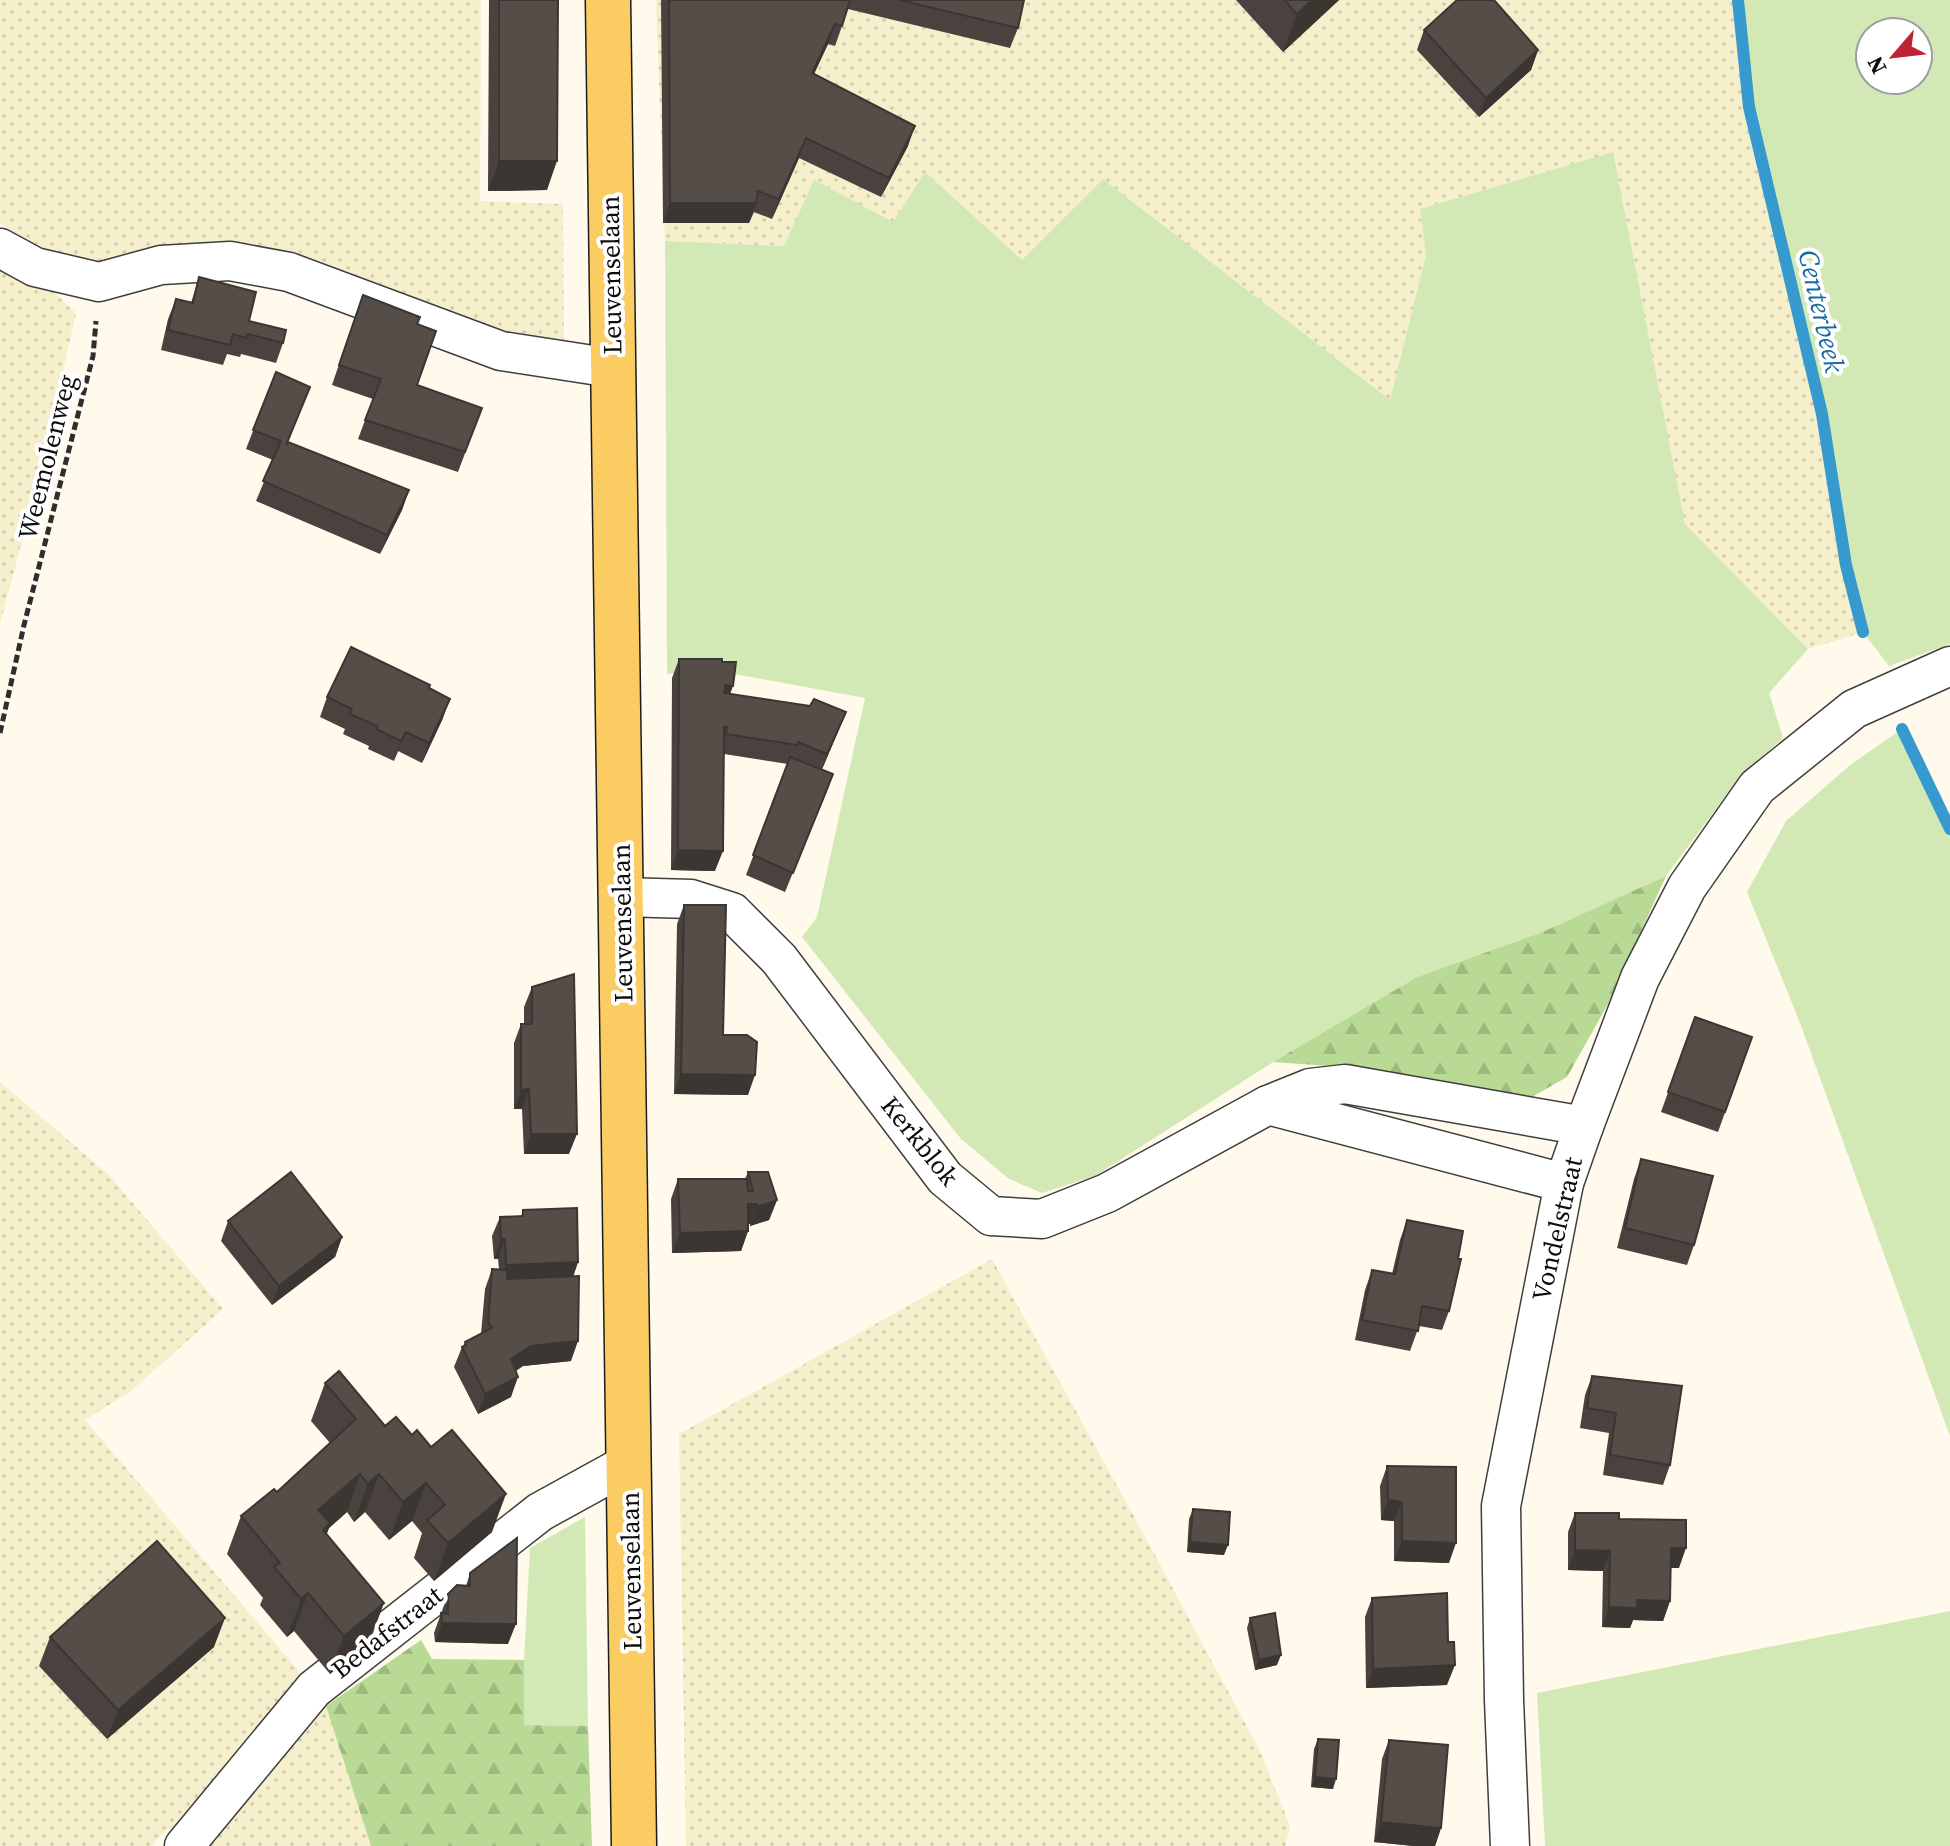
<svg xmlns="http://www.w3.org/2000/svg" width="1950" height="1846" viewBox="0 0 1950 1846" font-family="'Source Serif 4',serif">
<defs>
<pattern id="farmland-dots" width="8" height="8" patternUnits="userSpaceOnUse" patternTransform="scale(2)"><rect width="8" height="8" fill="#f5efcc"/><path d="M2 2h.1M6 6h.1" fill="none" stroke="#d1ccae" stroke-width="1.8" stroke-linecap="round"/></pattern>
<pattern id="forest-firs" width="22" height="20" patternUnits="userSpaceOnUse" patternTransform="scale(2)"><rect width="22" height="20" fill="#b8da94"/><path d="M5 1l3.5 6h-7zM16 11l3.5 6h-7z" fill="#9dba7e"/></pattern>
</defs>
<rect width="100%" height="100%" fill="#fffaeb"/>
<g fill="url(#farmland-dots)">
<path d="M0 0H481L480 201 563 204 564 346 490 332 276 252 99 263 61 257 10 230 0 223Z"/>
<path d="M656 0H1738L1749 107 1822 414 1846 565 1863 632 1808 649 1685 524 1612 153 1420 209 1426 255 1390 401 1103 179 1022 261 925 173 893 222 814 181 784 246 665 241Z"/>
<path d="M0 261 51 289 76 313 41 469 0 624Z"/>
<path d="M0 1082 108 1174 223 1309 131 1391 85 1420 314 1689 326 1706 371 1846H190L168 1828 151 1846H0Z"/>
<path d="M992 1259 1142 1531 1261 1753 1290 1826 1285 1846H686L679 1434Z"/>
</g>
<g fill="#d3e9b5" fill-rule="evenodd">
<path d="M1738 0H1950V644L1889 666 1863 632 1846 565 1822 414 1749 107ZM1870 32H1918V80H1870Z"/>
<path d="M1613 152 1685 524 1808 649 1769 693 1783 738 1742 774 1666 876 1540 933 1417 977 1273 1062 1095 1176 1042 1193 1009 1179 961 1139 802 937 817 917 865 698 713 670 667 674 665 241 784 246 814 180 893 222 925 172 1022 260 1103 179 1390 400 1426 255 1420 209Z"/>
<path d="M1902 729 1950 829V1436L1800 1023 1747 892 1786 821 1850 765Z"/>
<path d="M585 1517 588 1726 524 1725V1660L530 1548Z"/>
<path d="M1950 1611V1846H1545L1537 1693Z"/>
</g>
<g fill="url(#forest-firs)">
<path d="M1666 876 1608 1004 1567 1077 1523 1102 1329 1066 1273 1062 1417 977 1540 933Z"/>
<path d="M421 1640 432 1659 524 1660V1725L588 1726 592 1846H371L326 1706Z"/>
</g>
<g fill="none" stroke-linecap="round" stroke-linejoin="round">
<g stroke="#369ace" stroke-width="12">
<path d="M1738 0 1749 107 1822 414 1846 565 1863 632"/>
<path d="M1902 729 1950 829"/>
</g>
<g stroke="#3f3f3f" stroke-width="41">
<g id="minor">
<path d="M0 248 35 267 99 282 161 265 230 261 289 272 501 351 612 368"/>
<path d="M622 897 691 899 732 912 779 959 945 1178 991 1216 1042 1219 1107 1193 1268 1105 1310 1088 1345 1084 1584 1126"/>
<path d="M1268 1105 1564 1183"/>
<path d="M184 1846 314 1689 540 1512 629 1463"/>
<path d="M1510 1846 1504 1700 1501 1506 1564 1183 1584 1126 1640 978 1687 887 1757 787 1854 709 1950 666"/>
</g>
</g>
<g stroke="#1d1d1d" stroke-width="47">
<path id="primary" d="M608 0 634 1846"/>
</g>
<path stroke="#2e2e2e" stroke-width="5" stroke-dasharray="8 4" stroke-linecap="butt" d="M0 733 24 625 93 356 96 321"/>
<use href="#minor" stroke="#fff" stroke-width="38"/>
<use href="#primary" stroke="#facc61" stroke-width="44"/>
</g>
<g fill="#49423e">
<path d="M489 0H558L547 190 488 191Z"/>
<path d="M661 0H1024L1018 28 1010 48 848 9 835 46 828 44 814 74 908 146 881 197 799 158 772 219 754 212 749 223H663Z"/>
<path d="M1236 0H1339L1283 52Z"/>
<path d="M1424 30 1538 50 1531 70 1479 117 1417 50Z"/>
<path d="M199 277 249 321 283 343 276 363 241 354 240 357 227 354 223 365 161 350 168 319 176 299 191 303Z"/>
<path d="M356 314 418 324 417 385 482 408 458 472 358 439 373 399 332 385Z"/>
<path d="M276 372 302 407 288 442 409 490 402 510 380 554 256 501 273 460 246 449Z"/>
<path d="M679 659 730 694 846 712 822 769 833 774 785 892 746 875 788 764 724 754 715 871 671 870 672 678Z"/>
<path d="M429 689 443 718 422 763 398 751 394 761 368 749 369 746 343 734 345 729 320 717 327 697Z"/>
<path d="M684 905 723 1035 748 1095 674 1094 677 924Z"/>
<path d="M532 987 569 1154H524L522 1109H514V1043L521 1024H524V1007Z"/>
<path d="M1695 1017 1752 1037 1718 1132 1661 1112Z"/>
<path d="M1641 1159 1694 1245 1687 1265 1617 1248 1634 1179Z"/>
<path d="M748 1172 777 1200 769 1220 750 1226V1224H748V1231L741 1251 672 1253 671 1199 678 1179H745Z"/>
<path d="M523 1210 578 1262 573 1277 571 1361 523 1366 516 1371 511 1397 478 1414 454 1367 462 1347H463L465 1342 481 1334 485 1289 492 1269H499L498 1259H494L492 1236 500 1217 521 1216Z"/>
<path d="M1407 1220 1449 1311 1442 1330 1419 1326 1410 1351 1355 1340 1365 1290 1372 1270 1392 1274 1400 1240Z"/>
<path d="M228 1221 342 1237 335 1257 272 1305 221 1241Z"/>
<path d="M1592 1376 1670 1465 1663 1485 1603 1475 1609 1433 1580 1428 1585 1395Z"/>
<path d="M325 1383 385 1426 492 1532 434 1581 414 1558 422 1533 412 1521 389 1540 365 1512 354 1522 347 1512 329 1528 326 1535 370 1641 330 1674 294 1631 287 1637 260 1605 263 1598 227 1554 241 1516 277 1492 330 1443 311 1421Z"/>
<path d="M1387 1466 1449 1563 1394 1561V1521L1381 1520 1380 1486Z"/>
<path d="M1193 1509 1224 1555 1187 1552 1189 1519Z"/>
<path d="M1575 1513 1619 1519 1679 1568H1670V1601L1663 1621 1633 1620 1630 1628 1602 1627 1603 1571 1568 1570V1532Z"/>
<path d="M470 1573 508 1644 435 1642 434 1633 448 1594 466 1586Z"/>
<path d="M1372 1598 1447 1685 1366 1688 1365 1617Z"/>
<path d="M1250 1618 1277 1665 1255 1670 1247 1628Z"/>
<path d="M50 1637 214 1647 107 1739 39 1666Z"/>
<path d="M1318 1739 1333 1789 1311 1787 1314 1749Z"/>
<path d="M1389 1740 1441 1828 1435 1846H1414L1374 1842 1382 1759Z"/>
</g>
<g fill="#3c3632">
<path d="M1312 0H1339L1283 52 1297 14Z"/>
<path d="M835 24 828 44 805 93 812 73Z"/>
<path d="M1538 50 1531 70 1479 117 1486 98Z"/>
<path d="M915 126 908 146 881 197 889 178Z"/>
<path d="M806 138 799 158 772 219 779 199Z"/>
<path d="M499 161H557L547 190 488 191Z"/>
<path d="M670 203H756L749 223H663Z"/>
<path d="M409 490 402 510 380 554 387 535Z"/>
<path d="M725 685 733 686 726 706 718 705Z"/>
<path d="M450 699 443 718 422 763 429 743Z"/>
<path d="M846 712 838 732 820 774 827 754Z"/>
<path d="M406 732 398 751 394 761 401 741Z"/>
<path d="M833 774 826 794 785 892 793 873Z"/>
<path d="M678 850 723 851 715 871 671 870Z"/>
<path d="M681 1074 755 1075 748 1095 674 1094Z"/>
<path d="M529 1089 522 1109H514L521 1090Z"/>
<path d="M531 1134H577L569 1154H524Z"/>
<path d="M777 1200 769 1220 750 1226 757 1207Z"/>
<path d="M748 1204H757L750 1224H741Z"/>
<path d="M748 1231 741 1251 672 1253 680 1233Z"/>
<path d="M342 1237 335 1257 272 1305 279 1286Z"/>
<path d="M501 1239H505L498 1259H494Z"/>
<path d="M578 1262 571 1282 499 1285 506 1265Z"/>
<path d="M578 1341 571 1361 523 1366 504 1378 511 1359 531 1346Z"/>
<path d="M518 1377 511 1397 478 1414 485 1394Z"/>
<path d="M360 1474 347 1512 329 1528 316 1562 318 1510Z"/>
<path d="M379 1474 365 1512 354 1522 368 1484Z"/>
<path d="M426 1483 412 1521 389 1540 403 1502Z"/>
<path d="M506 1494 492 1532 434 1581 448 1543Z"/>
<path d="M1388 1500 1402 1502 1394 1521 1381 1520Z"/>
<path d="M1402 1541 1456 1543 1449 1563 1394 1561Z"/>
<path d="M1190 1542 1228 1545 1224 1555 1187 1552Z"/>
<path d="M1671 1548H1686L1679 1568H1663Z"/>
<path d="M1575 1550 1610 1551 1603 1571 1568 1570Z"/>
<path d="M308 1593 294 1631 287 1637 301 1599Z"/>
<path d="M1637 1600 1670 1601 1663 1621 1633 1620 1630 1628 1602 1627 1609 1607Z"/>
<path d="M384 1603 370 1641 330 1674 344 1636Z"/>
<path d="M225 1618 214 1647 107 1739 118 1710Z"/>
<path d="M442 1623 516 1624 508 1644 435 1642Z"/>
<path d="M1281 1655 1277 1665 1255 1670 1259 1660Z"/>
<path d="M1455 1665 1447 1685 1366 1688 1373 1669Z"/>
<path d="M1315 1777 1336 1779 1333 1789 1311 1787Z"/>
<path d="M1381 1822 1441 1828 1435 1846H1414L1374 1842Z"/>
</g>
<g fill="#554d48" stroke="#3c3632" stroke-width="2">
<path d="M499 0H558L557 161H499Z"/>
<path d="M669 0H850L842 26 835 24 812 73 915 126 889 178 806 138 779 199 758 191 756 203H670Z"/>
<path d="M899 0H1024L1018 28Z"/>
<path d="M1284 0H1312L1297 14Z"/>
<path d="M1457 0H1494L1538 50 1486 98 1424 30Z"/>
<path d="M199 277 256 292 249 321 286 330 283 343 248 334 247 338 233 334 230 345 168 330 176 299 193 303Z"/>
<path d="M363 295 420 317 417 324 436 331 417 385 482 408 465 452 365 420 381 379 339 365Z"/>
<path d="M276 372 310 387 286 445 288 442 409 490 387 535 263 481 281 441 253 430Z"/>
<path d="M351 647 430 685 429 688 450 699 429 743 406 732 401 741 376 729 377 726 350 714 352 709 327 697Z"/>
<path d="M679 659H722V662H736L733 686 725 685 724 693 810 706 814 699 846 712 827 754 798 742 797 745 726 734 727 727H724L723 851 678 850Z"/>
<path d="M790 757 833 774 793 873 753 855Z"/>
<path d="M684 905H726L723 1035H747L757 1042 755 1075 681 1074Z"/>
<path d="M574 974 577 1134H531L529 1089 521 1090V1024H532V987Z"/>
<path d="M1695 1017 1752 1037 1725 1112 1668 1092Z"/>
<path d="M1641 1159 1713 1176 1694 1245 1625 1228Z"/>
<path d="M291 1172 342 1237 279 1286 228 1221Z"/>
<path d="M748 1172H768L777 1200 757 1207V1204H748V1231L680 1233 678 1179H747L748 1191H753Z"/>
<path d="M577 1208 578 1262 506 1265 505 1239H501L500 1217 523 1216V1210Z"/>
<path d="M1407 1220 1463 1231 1458 1259H1461L1449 1311 1422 1306 1418 1331 1362 1320 1372 1270 1395 1274Z"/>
<path d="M492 1269 507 1270V1279L579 1276 578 1341 531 1346 511 1359 518 1377 485 1394 462 1347 466 1345 465 1342 492 1328 488 1322Z"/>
<path d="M339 1371 385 1426 396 1417 412 1435 417 1430 431 1447 452 1430 506 1494 448 1543 427 1520 445 1505 426 1483 403 1502 379 1474 368 1484 360 1474 318 1510 330 1523 323 1530 384 1603 344 1636 308 1593 301 1599 274 1567 280 1563 241 1516 274 1489 277 1492 356 1419 325 1383Z"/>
<path d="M1592 1376 1682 1386 1670 1465 1610 1455 1616 1413 1587 1408Z"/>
<path d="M1387 1466 1456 1467V1543L1402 1541V1502L1388 1500Z"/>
<path d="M1193 1509 1230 1512 1228 1545 1190 1542Z"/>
<path d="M1575 1513H1619V1519L1686 1520V1548H1671L1670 1601 1637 1600V1608L1609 1607 1610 1551 1575 1550Z"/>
<path d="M517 1538 516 1624 442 1623 441 1613 448 1614V1594L457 1585 470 1586V1573Z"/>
<path d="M157 1541 225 1618 118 1710 50 1637Z"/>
<path d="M1447 1593 1448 1642H1454L1455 1665 1373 1669 1372 1598Z"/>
<path d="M1275 1613 1281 1655 1259 1660 1250 1618Z"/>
<path d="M1318 1739 1339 1740 1336 1779 1315 1777Z"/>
<path d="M1389 1740 1448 1745 1441 1828 1381 1822Z"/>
</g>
<g text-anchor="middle" stroke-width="8" stroke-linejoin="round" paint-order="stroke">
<g font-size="26" fill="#0c0c0c" stroke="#fff">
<text transform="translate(611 275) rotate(-91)" y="9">Leuvenselaan</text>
<text transform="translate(47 457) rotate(-76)" y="9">Weemolenweg</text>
<text transform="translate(622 923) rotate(-91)" y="9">Leuvenselaan</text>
<text transform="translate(920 1141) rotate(51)" y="9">Kerkblok</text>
<text transform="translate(1557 1229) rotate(-77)" y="9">Vondelstraat</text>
<text transform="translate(631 1571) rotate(-91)" y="9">Leuvenselaan</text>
<text transform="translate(387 1632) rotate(-38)" y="9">Bedafstraat</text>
</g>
<g font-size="28" font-style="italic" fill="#156a9e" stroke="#fff">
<text transform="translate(1822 311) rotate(77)" y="10">Centerbeek</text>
</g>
</g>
<g transform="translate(1894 56) rotate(242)"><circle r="38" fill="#ffffff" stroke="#9e9e9e" stroke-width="2"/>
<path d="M0-6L14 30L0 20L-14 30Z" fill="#bd2334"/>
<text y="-12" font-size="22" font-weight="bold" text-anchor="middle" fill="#0c0c0c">N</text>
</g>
</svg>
